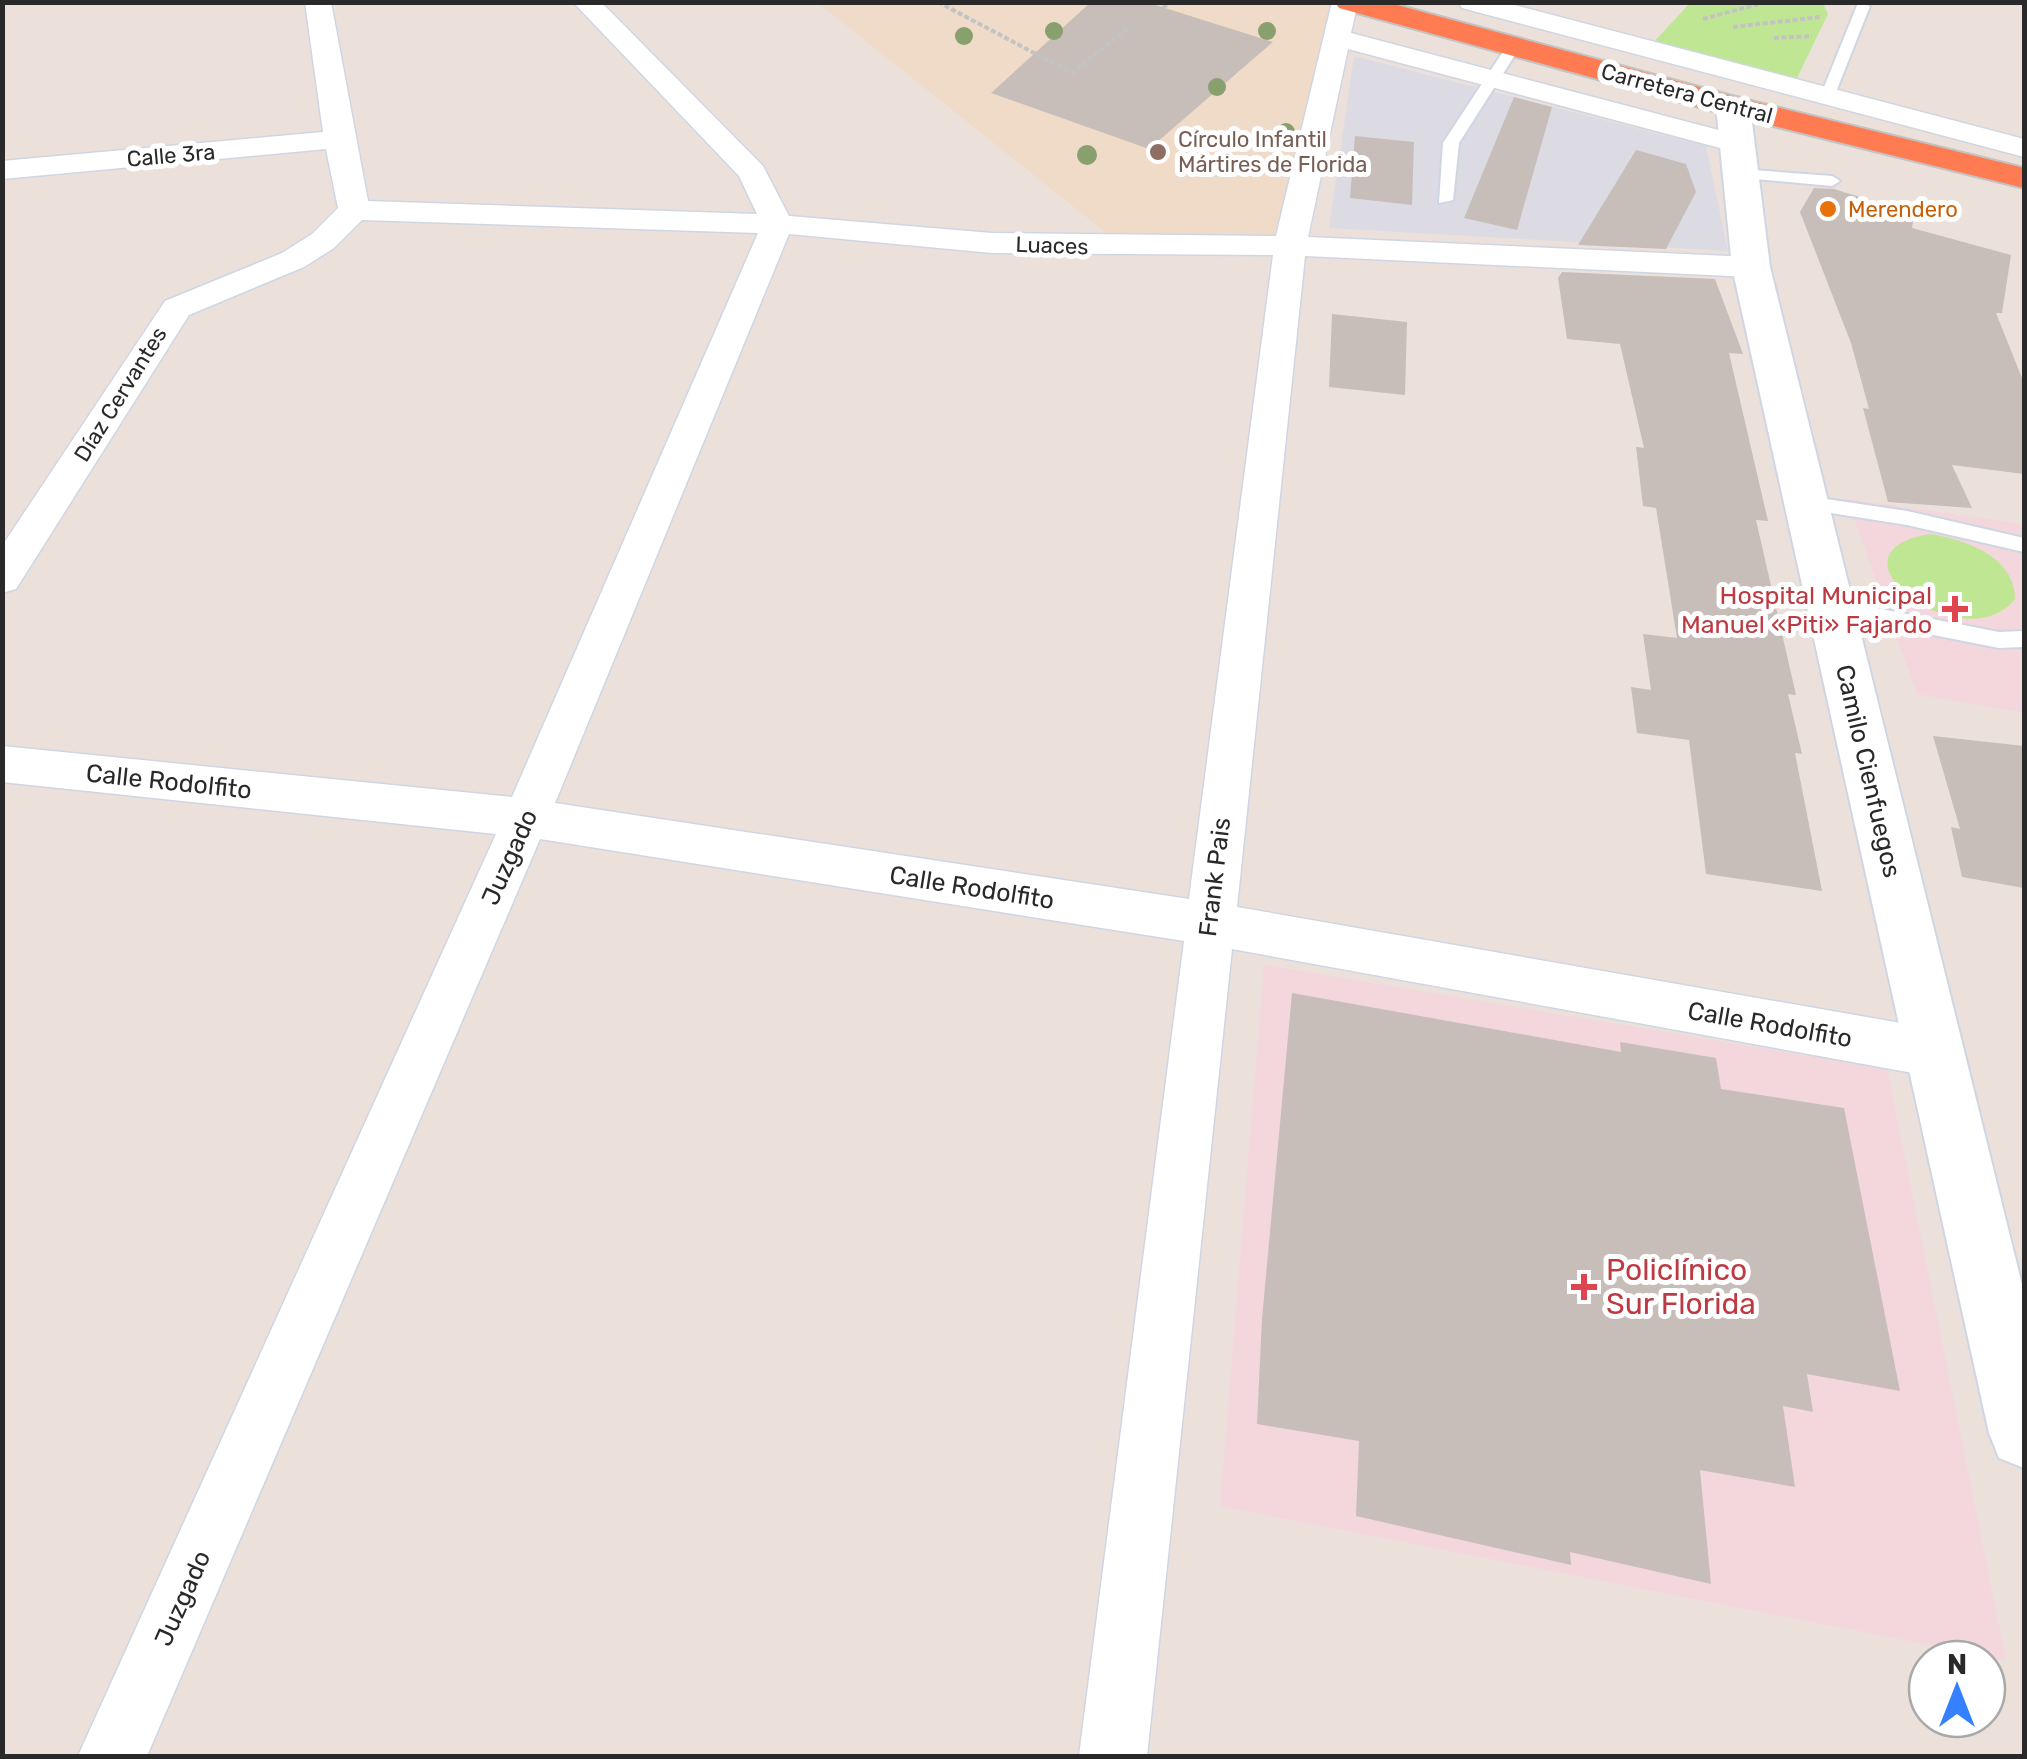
<svg xmlns="http://www.w3.org/2000/svg" width="2027" height="1759" viewBox="0 0 2027 1759" font-family="Rubik,sans-serif">
<rect width="100%" height="100%" fill="#ece1da"/>
<path fill="#dcdbe4" d="M1354 56 1706 146 1728 251 1329 228Z"/>
<path fill="#efdbc8" d="M818 3H1345L1290 246 1124 247Z"/>
<g fill="#f4d6dd">
<path d="M1847 499 2024 524V713L1917 694Z"/>
<path d="M1264 965 1887 1069 2006 1660 1220 1506Z"/>
</g>
<g fill="#bfe693">
<path d="M1690 3H1823L1828 14 1797 78 1652 44Z"/>
<path d="M1930 534C1966 540 2014 556 2015 599 1964 663 1815 552 1930 534Z"/>
</g>
<g fill="#c7beb9">
<path d="M1091 2H1146L1273 42 1149 149 991 93Z"/>
<path d="M1514 97 1552 107 1517 230 1464 218Z"/>
<path d="M1355 136 1414 142 1412 205 1350 198Z"/>
<path d="M1636 150 1686 164 1696 192 1666 249 1578 245Z"/>
<path d="M1814 188 1834 189 1914 214 1912 228 2011 255 2002 313H1996L2024 383V474L1952 465 1972 508 1888 502 1863 408 1869 409 1851 343 1800 212Z"/>
<path d="M1562 272 1715 279 1743 354 1729 353 1768 521 1756 520 1796 695 1788 694 1802 754 1795 753 1822 891 1706 874 1689 740 1637 733 1631 687 1651 690 1643 634 1677 638 1656 508 1643 506 1636 447 1644 448 1620 344 1567 339 1558 278Z"/>
<path d="M1332 314 1407 322 1405 395 1329 387Z"/>
<path d="M1933 736 2024 746V888L1962 877 1951 827 1960 829Z"/>
<path d="M1292 993 1621 1052 1620 1042 1716 1058 1721 1089 1844 1108 1900 1391 1807 1374 1813 1412 1783 1406 1795 1487 1700 1470 1711 1584 1570 1552 1571 1565 1356 1516 1359 1441 1257 1424 1262 1319Z"/>
</g>
<g fill="none" stroke-linecap="round" stroke-linejoin="round">
<g stroke="#cfd6e3" stroke-width="4">
<g id="lane">
<path d="M1858 3 1870 6 1834 97 1822 100 1820 97Z"/>
<path d="M1508 44 1520 47 1459 143 1453 200 1439 203 1443 143Z"/>
<path d="M1739 169 1832 176 1840 181 1832 186 1733 177V171Z"/>
<path d="M1806 496 1907 511 2024 538V552L1907 525 1799 508V498Z"/>
<path d="M1830 599 1999 632 2024 631V647L1999 648 1822 613 1819 607Z"/>
</g>
</g>
<g stroke="#cfd6e3" stroke-width="3">
<g id="street">
<path d="M305 2H331L368 201 757 214 739 176 573 2H601L763 166 789 216 992 233 1276 236 1332 2H1358L1351 33 1745 137 1750 143 1745 149 1735 152 1348 49 1308 237 1751 257 1763 260 1767 267 1763 274 1751 277 1305 256 1237 907 1935 1029 1953 1036 1961 1053 1953 1070 1935 1077 1232 949 1147 1756H1079L1184 941 540 839 147 1756H78L496 834 2 782V746L512 797 758 233 362 220 334 248 304 267 189 315 16 589 2 593V546L165 301 282 253 312 234 338 208 326 149 2 179V161L323 132ZM789 234 992 253 1273 255 1189 899 555 803Z"/>
<path d="M1458 2H1503L2024 139V157L1462 8Z"/>
</g>
</g>
<g stroke="#cfd6e3" stroke-width="4">
<path id="secondary" d="M1733 96 1745 99 1750 106 1770 267 2024 1293V1468L1999 1458 1989 1433 1732 267 1716 106 1721 99Z"/>
</g>
<g stroke="#c3c3c3" stroke-width="4">
<path id="highway" d="M1335 2H1386L1743 99 2024 168V188L1721 113 1339 8Z"/>
</g>
<g stroke="#c3c3c3" stroke-width="4" stroke-dasharray="5 2.5" stroke-linecap="butt">
<path d="M938 2 1072 73 1130 26"/>
<path d="M1163 8 1170 2"/>
<path d="M1703 19 1759 4"/>
<path d="M1733 27 1820 17"/>
<path d="M1774 38 1812 36"/>
</g>
<use href="#lane" fill="#fff" fill-rule="evenodd"/>
<use href="#street" fill="#fff" fill-rule="evenodd"/>
<use href="#secondary" fill="#fff" fill-rule="evenodd"/>
<use href="#highway" fill="#ff7c52" fill-rule="evenodd"/>
</g>
<g fill="#889f6e">
<circle cx="1054" cy="31" r="9"/>
<circle cx="1267" cy="31" r="9"/>
<circle cx="964" cy="36" r="9"/>
<circle cx="1217" cy="87" r="9"/>
<circle cx="1286" cy="132" r="9"/>
<circle cx="1087" cy="155" r="10"/>
</g>
<circle fill="#8d6e63" stroke="#fff" stroke-width="4" cx="1158" cy="152" r="10"/>
<circle fill="#e8710a" stroke="#fff" stroke-width="4" cx="1828" cy="209" r="10"/>
<g fill="#e0444e" stroke="#fff" stroke-width="4">
<path d="M1950 594h10v10h10v10h-10v10h-10v-10h-10v-10h10z"/>
<path d="M1579 1272h10v10h10v10h-10v10h-10v-10h-10v-10h10z"/>
</g>
<g text-anchor="middle" stroke-width="10" stroke-linejoin="round" paint-order="stroke">
<g font-size="22" fill="#292929" stroke="#fff">
<text transform="translate(1687 93) rotate(15)" y="8">Carretera Central</text>
<text transform="translate(171 155) rotate(-5)" y="8">Calle 3ra</text>
<text transform="translate(1052 245) rotate(2)" y="8">Luaces</text>
<text transform="translate(120 394) rotate(-58)" y="8">Díaz Cervantes</text>
</g>
<g font-size="22" fill="#785e54" stroke="#fff" text-anchor="start">
<text x="1178" y="147">Círculo Infantil<tspan x="1178" dy="25">Mártires de Florida</tspan></text>
</g>
<g font-size="22" fill="#c56008" stroke="#fff" text-anchor="start">
<text x="1848" y="217">Merendero</text>
</g>
<g font-size="25" fill="#be3a42" stroke="#fff" text-anchor="end">
<text x="1932" y="604">Hospital Municipal<tspan x="1932" dy="29">Manuel «Piti» Fajardo</tspan></text>
</g>
<g font-size="25" fill="#292929" stroke="#fff">
<text transform="translate(1869 771) rotate(77)" y="9">Camilo Cienfuegos</text>
<text transform="translate(169 781) rotate(6)" y="9">Calle Rodolfito</text>
<text transform="translate(509 857) rotate(-66)" y="9">Juzgado</text>
<text transform="translate(1214 877) rotate(-83)" y="9">Frank Pais</text>
<text transform="translate(972 887) rotate(9)" y="9">Calle Rodolfito</text>
<text transform="translate(1770 1024) rotate(10)" y="9">Calle Rodolfito</text>
<text transform="translate(182 1598) rotate(-66)" y="9">Juzgado</text>
</g>
<g font-size="30" fill="#be3a42" stroke="#fff" text-anchor="start">
<text x="1606" y="1280">Policlínico<tspan x="1606" dy="34">Sur Florida</tspan></text>
</g>
</g>
<rect width="2027" height="1759" fill="none" stroke="#292929" stroke-width="10"/>
<g transform="translate(1957 1689)"><circle r="48" fill="#ffffff" stroke="#a9a9a9" stroke-width="2.5"/>
<path d="M0-8L18 38L0 25L-18 38Z" fill="#3480ff"/>
<text y="-15" font-size="28" font-weight="bold" text-anchor="middle" fill="#292929">N</text>
</g>
</svg>
